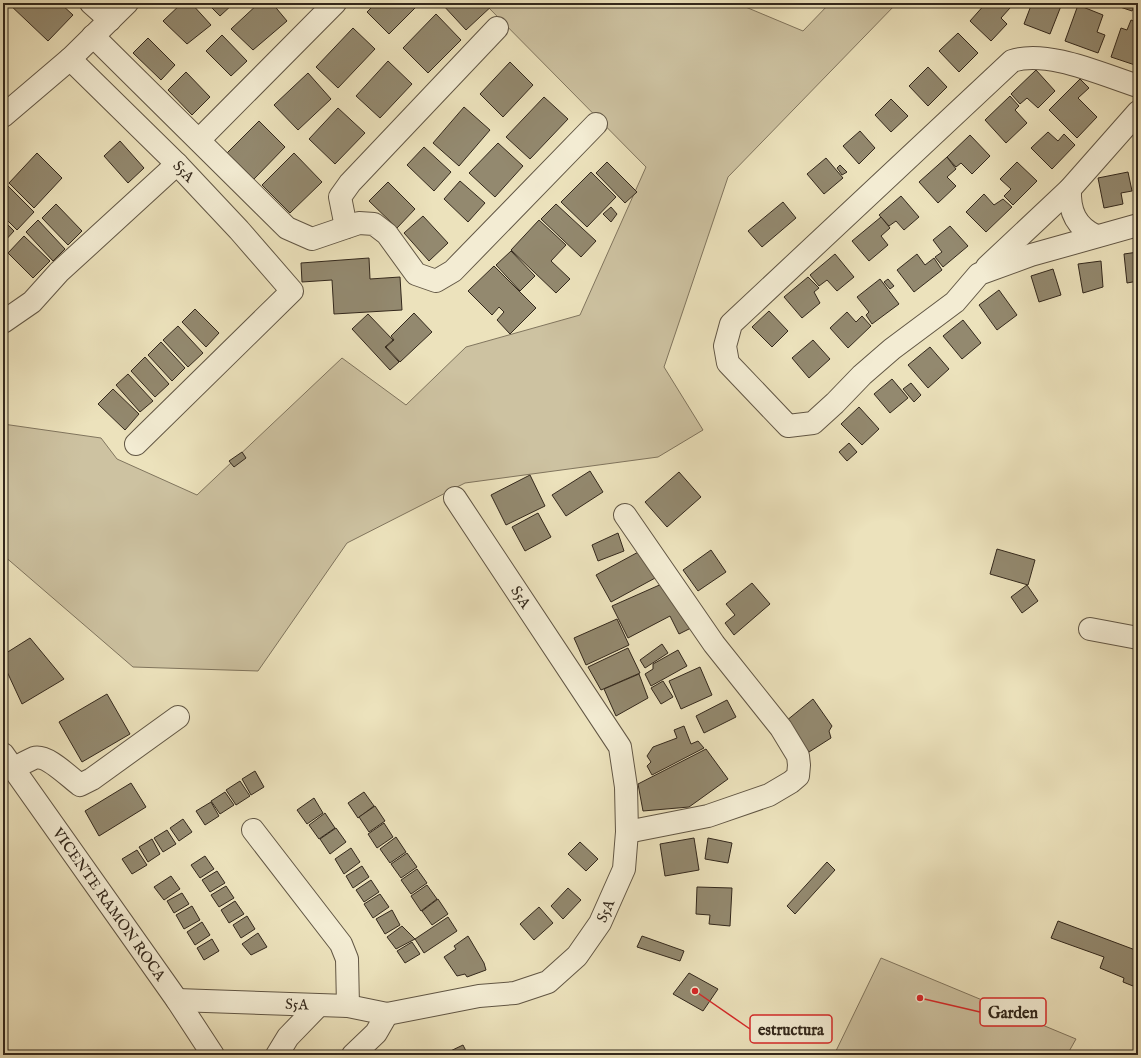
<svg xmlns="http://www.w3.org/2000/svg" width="1141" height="1058" viewBox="0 0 1141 1058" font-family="'IM FELL English',serif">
<rect width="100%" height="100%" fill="#ece2bc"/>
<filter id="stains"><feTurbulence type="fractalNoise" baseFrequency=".005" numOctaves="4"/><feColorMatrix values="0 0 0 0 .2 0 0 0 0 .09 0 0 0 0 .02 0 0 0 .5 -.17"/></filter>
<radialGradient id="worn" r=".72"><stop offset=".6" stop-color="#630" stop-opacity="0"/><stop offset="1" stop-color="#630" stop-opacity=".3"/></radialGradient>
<g fill="#cdc2a1" stroke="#80755e">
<path d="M484 3H736L803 31 830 3H897L728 177 664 367 703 430 658 457 465 483 347 543 258 671 133 667 3 555V424L101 438 117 459 197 495 342 358 406 405 466 347 580 315 646 167Z"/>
<path d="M881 958 1076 1039 1067 1055H834Z"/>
</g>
<g fill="#93896f" stroke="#33281c">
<path d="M8 3H60L73 15 48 41Z"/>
<path d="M182 3H191L211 25 187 44 163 21Z"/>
<path d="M207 3H234L220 16Z"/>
<path d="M259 3H272L287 21 253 50 231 29Z"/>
<path d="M376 3H420L389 34 367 12Z"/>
<path d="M443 3H495L466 30 442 4Z"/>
<path d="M986 3H1005L1010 8 1001 18 1007 24 991 41 970 21Z"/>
<path d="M1032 3H1054L1061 6 1050 34 1024 24Z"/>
<path d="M1115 3H1122L1134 7 1132 11 1114 5Z"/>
<path d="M1078 5 1103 15 1097 32 1105 35 1098 53 1065 41Z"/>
<path d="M436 14 461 40 428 73 403 48Z"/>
<path d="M1131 20 1138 23V66L1111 57 1121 28 1127 30Z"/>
<path d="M353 28 375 49 338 88 316 67Z"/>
<path d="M958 33 978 53 959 72 939 51Z"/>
<path d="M222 35 247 61 231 76 206 51Z"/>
<path d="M148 38 175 65 161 80 133 53Z"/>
<path d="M388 61 412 84 380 118 356 96Z"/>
<path d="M510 62 533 85 503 117 480 94Z"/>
<path d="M928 67 947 87 928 106 909 86Z"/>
<path d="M1036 70 1055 91 1038 108 1027 98 1020 104 1011 94Z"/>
<path d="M186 72 210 97 192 115 168 90Z"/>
<path d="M308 73 331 99 298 130 274 105Z"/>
<path d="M1080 79 1089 88 1078 98 1097 117 1077 138 1049 110Z"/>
<path d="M1010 96 1019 106 1015 110 1027 123 1006 143 985 120Z"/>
<path d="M544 97 568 119 530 159 506 137Z"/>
<path d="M891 99 908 116 891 132 875 115Z"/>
<path d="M464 107 490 130 459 166 433 143Z"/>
<path d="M338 108 365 133 335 164 309 139Z"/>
<path d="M259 121 285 147 254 179 227 153Z"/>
<path d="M860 131 875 148 859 164 843 146Z"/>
<path d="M1048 132 1058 141 1064 134 1075 145 1052 169 1031 148Z"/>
<path d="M970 135 990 156 972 174 961 163 956 167 947 157Z"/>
<path d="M120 141 144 168 128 183 104 156Z"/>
<path d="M498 143 523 166 495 197 469 173Z"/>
<path d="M424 147 451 172 434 191 407 165Z"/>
<path d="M37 153 62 178 34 208 9 183Z"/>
<path d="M294 153 322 182 290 213 262 185Z"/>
<path d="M947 157 956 169 947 177 956 186 938 203 919 182Z"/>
<path d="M826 158 843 178 824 194 807 174Z"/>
<path d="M607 162 637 192 625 203 596 173Z"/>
<path d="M1017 162 1037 181 1013 205 1004 196 1011 189 1000 179Z"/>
<path d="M840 165 847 172 842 175 837 168Z"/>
<path d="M591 172 616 197 587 227 561 202Z"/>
<path d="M1128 172 1132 191 1121 193 1123 204 1104 208 1098 178Z"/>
<path d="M460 181 485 203 468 222 444 199Z"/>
<path d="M4 182 34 212 17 230 3 216V183Z"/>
<path d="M388 182 415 209 397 228 369 201Z"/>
<path d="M984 194 994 205 1003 199 1012 207 986 232 966 212Z"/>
<path d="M901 196 919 217 904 230 896 221 889 226 879 215Z"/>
<path d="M783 202 796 218 762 247 748 231Z"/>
<path d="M56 204 82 231 68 245 42 218Z"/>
<path d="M556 204 596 241 581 257 541 219Z"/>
<path d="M611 207 617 214 611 222 603 214Z"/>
<path d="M423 216 448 243 429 261 404 233Z"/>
<path d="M881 217 890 228 881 236 888 245 869 261 852 241Z"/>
<path d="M3 220 14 231 3 243Z"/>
<path d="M38 220 65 249 53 261 26 232Z"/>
<path d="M539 220 566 245 551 261 570 279 556 293 511 250Z"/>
<path d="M950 226 968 246 943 267 935 257 942 252 933 240Z"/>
<path d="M24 236 50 261 33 278 8 253Z"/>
<path d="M511 251 535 276 520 291 496 265Z"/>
<path d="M1138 252V281L1127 283 1124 254Z"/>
<path d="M835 254 854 277 837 291 827 280 819 286 810 275Z"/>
<path d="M917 254 925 265 934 258 942 270 914 292 897 270Z"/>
<path d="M369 258 370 279 400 277 402 310 334 314 332 280 302 282 301 263Z"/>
<path d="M1101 261 1103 287 1083 293 1078 264Z"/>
<path d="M494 266 536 308 510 334 497 320 504 312 499 307 492 315 468 291Z"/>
<path d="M1053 269 1061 295 1039 302 1031 276Z"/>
<path d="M808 277 819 288 814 292 820 303 802 318 784 297Z"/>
<path d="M880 279 899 304 872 324 866 315 869 312 857 297Z"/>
<path d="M888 279 894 286 890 289 884 282Z"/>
<path d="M999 290 1017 315 997 330 979 305Z"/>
<path d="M195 309 219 333 206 347 182 322Z"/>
<path d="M769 311 788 331 772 347 752 327Z"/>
<path d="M847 312 856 322 862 316 871 326 848 348 830 328Z"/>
<path d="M414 313 432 332 400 362 386 347 394 340 391 336Z"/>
<path d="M368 314 393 340 385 347 399 362 390 370 352 329Z"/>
<path d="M963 320 981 343 962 359 943 336Z"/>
<path d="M178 326 203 353 188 367 163 340Z"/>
<path d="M813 340 830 359 809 378 792 358Z"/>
<path d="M161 342 185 368 172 381 148 355Z"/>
<path d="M930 347 949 369 928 388 908 365Z"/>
<path d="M145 357 169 384 155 397 131 371Z"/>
<path d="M128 374 153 401 140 412 116 385Z"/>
<path d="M892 379 908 398 890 413 874 394Z"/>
<path d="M911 383 921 395 914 402 903 389Z"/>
<path d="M113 389 139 414 125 430 98 404Z"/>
<path d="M859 407 879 429 862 445 841 424Z"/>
<path d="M849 443 857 452 847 461 839 452Z"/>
<path d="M242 452 246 458 234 467 229 461Z"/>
<path d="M590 471 603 492 566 516 552 495Z"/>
<path d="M679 472 701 497 667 527 645 502Z"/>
<path d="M530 475 545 506 506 525 491 495Z"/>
<path d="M538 513 551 537 525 551 512 527Z"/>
<path d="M618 533 624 551 598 561 592 545Z"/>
<path d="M997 549 1035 560 1028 585 990 574Z"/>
<path d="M642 550 657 577 611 602 596 575Z"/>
<path d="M711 550 726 572 698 591 683 570Z"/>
<path d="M664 583 691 628 679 634 670 616 628 638 612 606Z"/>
<path d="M752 583 770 604 734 635 725 623 735 615 726 604Z"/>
<path d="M1027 585 1038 601 1022 613 1011 597Z"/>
<path d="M617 619 629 645 586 665 574 638Z"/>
<path d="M30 638 64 679 22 704 3 663V655Z"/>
<path d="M662 644 668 653 645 668 640 660Z"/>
<path d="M628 648 640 673 601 690 588 667Z"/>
<path d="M678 650 687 666 651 686 645 674 653 669V664Z"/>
<path d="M700 667 712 695 681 709 669 681Z"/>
<path d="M639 674 648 698 616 716 604 689Z"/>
<path d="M663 681 673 697 661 704 651 688Z"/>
<path d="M107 694 130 734 82 762 59 722Z"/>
<path d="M813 699 832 726 829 731 831 738 809 752 786 721Z"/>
<path d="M727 700 736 717 704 733 696 716Z"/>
<path d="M684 726 691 744 698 741 704 748 652 775 647 766 651 762 647 756 653 747 677 738 674 730Z"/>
<path d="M706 749 728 779 689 807 643 811 638 784Z"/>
<path d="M255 771 264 787 251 795 242 779Z"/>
<path d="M240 781 250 796 236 805 226 790Z"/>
<path d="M131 783 146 807 99 836 85 811Z"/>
<path d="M225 792 234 805 220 814 211 801Z"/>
<path d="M364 792 374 806 358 818 348 803Z"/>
<path d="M314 798 323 813 307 824 297 810Z"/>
<path d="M211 802 219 816 205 825 196 811Z"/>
<path d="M375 806 385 821 369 832 359 817Z"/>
<path d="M325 813 335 828 319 839 309 825Z"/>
<path d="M183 819 192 832 179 841 170 828Z"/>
<path d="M384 823 393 837 377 848 368 834Z"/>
<path d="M336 828 346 842 330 854 320 839Z"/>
<path d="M167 830 176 844 163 852 154 838Z"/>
<path d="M396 837 406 852 390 863 380 849Z"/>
<path d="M694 838 699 870 665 876 660 844Z"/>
<path d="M708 838 732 843 728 863 705 859Z"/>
<path d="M152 839 160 854 148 862 139 847Z"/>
<path d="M580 842 598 859 586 871 568 854Z"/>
<path d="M351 848 360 862 344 874 335 859Z"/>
<path d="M137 850 147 865 132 874 122 859Z"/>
<path d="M407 853 417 867 401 878 391 864Z"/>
<path d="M205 856 214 869 200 878 191 865Z"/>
<path d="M827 862 835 870 795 914 787 906Z"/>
<path d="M362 866 369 877 353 888 346 876Z"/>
<path d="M417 869 427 883 411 894 401 880Z"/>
<path d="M217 871 225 883 210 892 202 880Z"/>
<path d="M171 876 180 889 164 900 154 887Z"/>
<path d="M371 880 379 892 364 902 356 890Z"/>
<path d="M427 885 437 899 421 911 411 896Z"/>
<path d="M226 886 234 898 219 907 211 895Z"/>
<path d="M697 887 732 888 730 926 709 924 710 915 696 914Z"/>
<path d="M568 888 581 900 563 919 551 906Z"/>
<path d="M182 893 189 904 174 913 167 901Z"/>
<path d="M380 894 389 907 373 918 364 904Z"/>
<path d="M438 899 448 914 432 925 422 911Z"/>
<path d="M235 901 244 914 229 923 221 910Z"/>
<path d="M192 906 200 920 184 929 176 915Z"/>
<path d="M539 907 553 923 534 940 520 924Z"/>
<path d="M392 910 400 925 385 934 376 919Z"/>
<path d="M247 916 255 929 241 938 233 925Z"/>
<path d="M448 917 457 931 424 953 415 939Z"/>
<path d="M1058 921 1138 951V988L1123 982 1124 978 1100 968 1104 957 1051 938Z"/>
<path d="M202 922 210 935 195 945 187 932Z"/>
<path d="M402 926 415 939 396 949 387 937Z"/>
<path d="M258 933 267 947 251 955 242 944Z"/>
<path d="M468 936 484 963 486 970 467 977 465 974 457 976 444 957 456 949 454 946Z"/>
<path d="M642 936 684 951 680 961 637 947Z"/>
<path d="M212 939 219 951 204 960 197 948Z"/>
<path d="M412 942 420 954 405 963 397 951Z"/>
<path d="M689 973 718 989 703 1011 673 994Z"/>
<path d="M463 1045 468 1055H442Z"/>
</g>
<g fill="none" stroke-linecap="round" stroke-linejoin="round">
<g stroke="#615644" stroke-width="24">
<g id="minor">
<path d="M91 3 110 20"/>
<path d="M93 36 287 228 312 239 359 223 374 224 387 234 416 274 436 281 453 271 596 124"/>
<path id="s1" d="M70 59 177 164 239 230 292 291 136 444"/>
<path d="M1138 86C1103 75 1047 49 1012 61L731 324 725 346 728 363 788 426 813 423 835 403 862 375 892 349 955 302 979 274 1031 255 1138 225"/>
<path d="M3 116 70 59 127 3"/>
<path d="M199 140 335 3"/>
<path d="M1070 189C1069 211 1076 227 1096 236"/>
<path d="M346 227 340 197 350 183 497 28"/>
<path d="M987 267 1070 189 1138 112"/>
<path d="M3 322 32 302 59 272 177 164"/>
<path d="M625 515 714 644 781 728 798 756 799 765 798 776 791 782 769 795 708 816 627 832"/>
<path d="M1090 629 1138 638"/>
<path id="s2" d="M3 754 177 1000 213 1055"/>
<path d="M13 769C20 765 27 761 34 758 47 754 69 777 80 785L92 779 178 717"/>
<path d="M253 830 341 944 347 959 348 1006"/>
<path id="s3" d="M177 1000 348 1006 387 1014 479 996 515 993 548 982 577 956 600 923 624 869 627 832 626 787 620 747 455 498"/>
<path d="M277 1055 288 1037 318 1006"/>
<path d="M353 1055 376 1033 387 1014"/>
</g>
</g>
<use href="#minor" stroke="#f3ecd3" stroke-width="22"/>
</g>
<g text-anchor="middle" stroke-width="3" stroke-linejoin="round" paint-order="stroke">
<g font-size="15" fill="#33281c" stroke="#f3ecd3">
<text dy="5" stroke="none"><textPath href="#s1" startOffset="160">S5A</textPath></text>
<text transform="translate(521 597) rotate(57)" y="5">S5A</text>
<text dy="5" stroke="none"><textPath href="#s2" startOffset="184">VICENTE RAMON ROCA</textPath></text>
<text dy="5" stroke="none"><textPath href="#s3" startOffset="468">S5A</textPath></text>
<text dy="5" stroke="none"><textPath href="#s3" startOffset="120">S5A</textPath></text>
</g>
</g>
<path fill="none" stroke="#d62828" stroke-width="1.5" d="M920 998L980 1012M695 991L750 1029"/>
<g fill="#d62828" stroke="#f3ecd3" stroke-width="1.5">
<circle cx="920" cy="998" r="4"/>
<circle cx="695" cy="991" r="4"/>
</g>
<g fill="#f3ecd3" stroke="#d62828" stroke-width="1.5">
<rect x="980" y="998" width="66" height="28" rx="4"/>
<rect x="750" y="1015" width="82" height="28" rx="4"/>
</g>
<g font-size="16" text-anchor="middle" font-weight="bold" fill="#33281c">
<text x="1013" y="1018">Garden</text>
<text x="791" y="1035">estructura</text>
</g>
<rect width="1141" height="1058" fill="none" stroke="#ece2bc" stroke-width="16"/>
<rect x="4" y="4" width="1133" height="1050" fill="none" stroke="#33281c" stroke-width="2"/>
<rect x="8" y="8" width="1125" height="1042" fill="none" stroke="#33281c"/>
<rect width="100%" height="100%" filter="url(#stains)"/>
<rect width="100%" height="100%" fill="url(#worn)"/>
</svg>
